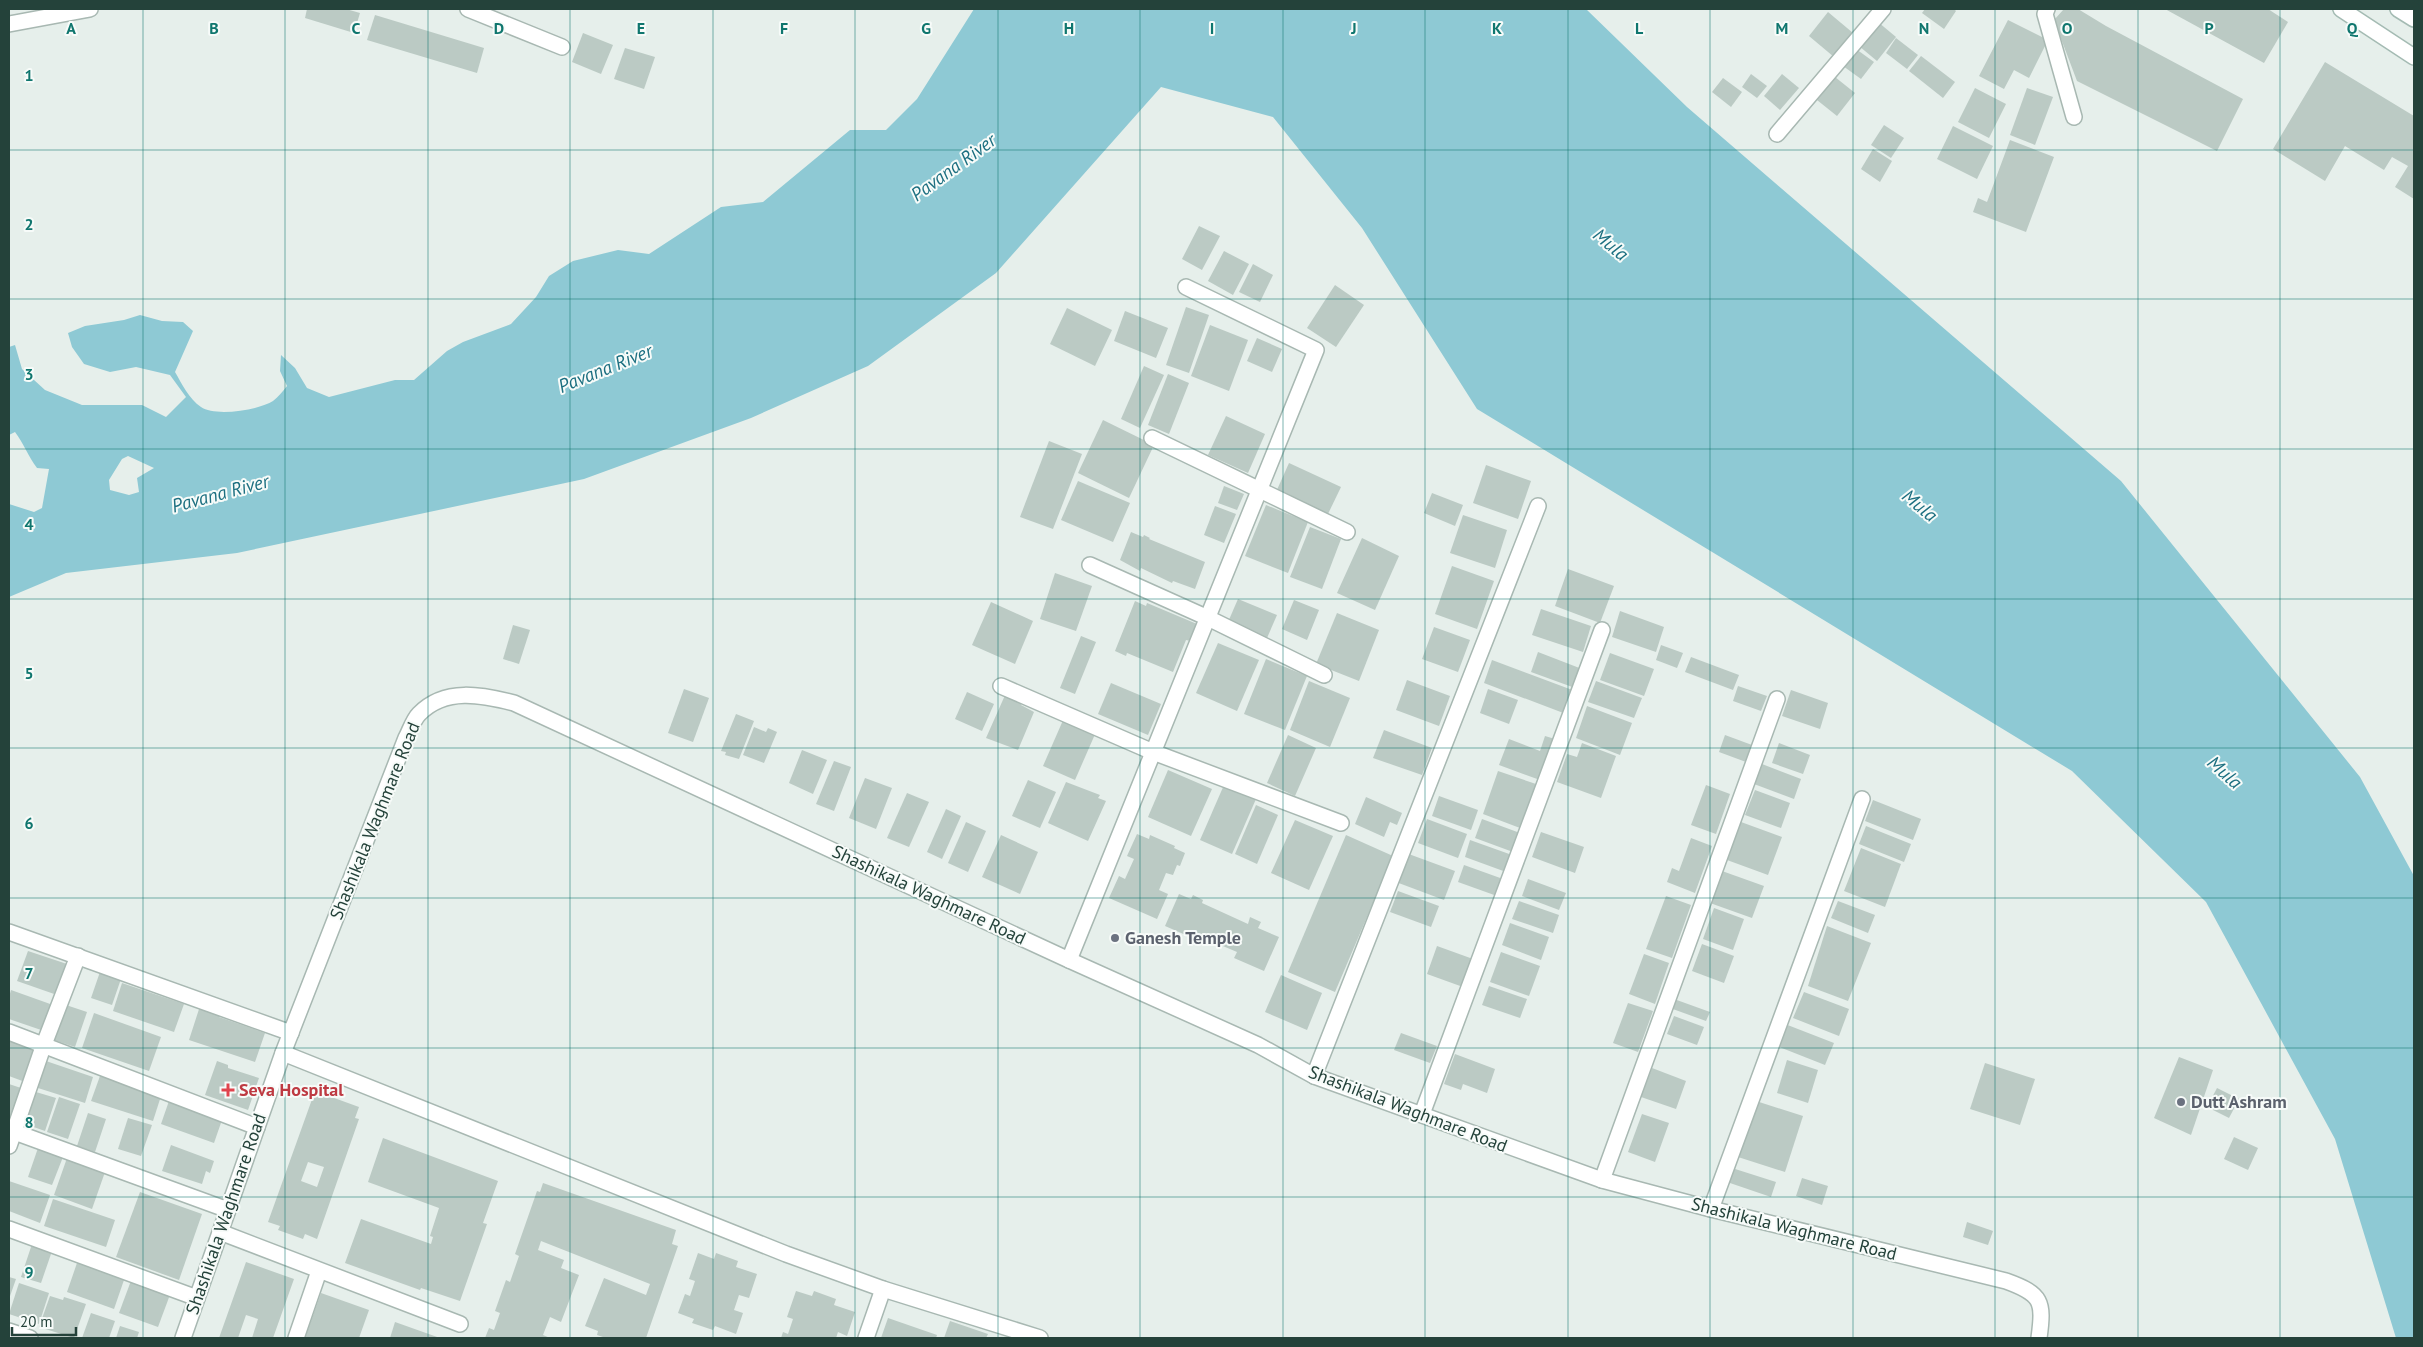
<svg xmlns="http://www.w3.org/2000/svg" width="2423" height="1347" viewBox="0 0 2423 1347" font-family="'PT Sans',sans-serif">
<rect width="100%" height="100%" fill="#e6efeb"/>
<path fill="#8ec9d4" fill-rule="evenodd" d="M974 9H1586L1687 107 2121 481 2360 777 2414 876V1338H2396L2335 1139 2206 902 2072 771 1477 409 1362 228 1273 117 1161 87 996 273 868 366 751 418 584 479 237 553 66 573 9 597V504L34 512 42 508 49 469 37 468C28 456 24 444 15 432L9 435V347L15 345 22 369 45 390 82 405H142L166 417 186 397 170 375 136 367 110 372 84 364 72 347 68 333 85 326 124 320 140 315 162 321 183 322 193 331 175 372C182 384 189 399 201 407 215 417 259 410 273 401 278 397 283 391 287 386L280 371 281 355 295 368 307 388 329 397 395 380H414L447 351 463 342 511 324 536 297 549 276 573 261 618 250 649 254 721 207 763 202 850 130H886L917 99ZM128 456 154 468 137 478 139 492 129 495 110 490 109 480 122 459Z"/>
<g fill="#bbcac4" fill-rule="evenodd">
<path d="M307 9H346L360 13 354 33 305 18Z"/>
<path d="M1925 9H1954L1956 11 1944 29 1922 13Z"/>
<path d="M2064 9H2078L2106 26 2243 99 2217 151 2077 81 2054 20Z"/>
<path d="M2165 9H2268L2288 22 2264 63Z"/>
<path d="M1828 12 1853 33 1834 57 1809 36Z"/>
<path d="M375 15 484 48 477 73 367 40Z"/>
<path d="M2008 20 2048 40 2029 78 2014 70 2004 89 1979 76Z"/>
<path d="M1878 22 1896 37 1877 61 1859 46Z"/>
<path d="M583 33 613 45 601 74 572 62Z"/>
<path d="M1896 38 1918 55 1907 69 1886 53Z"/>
<path d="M625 48 655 57 644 89 614 79Z"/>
<path d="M1856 49 1874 62 1861 79 1843 66Z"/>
<path d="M1921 56 1955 82 1943 98 1909 71Z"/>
<path d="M2325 62 2414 116V199L2395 187 2408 166 2392 157 2384 170 2345 146 2325 181 2273 149Z"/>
<path d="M1751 74 1767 86 1757 98 1742 87Z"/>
<path d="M1782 74 1799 88 1780 110 1764 96Z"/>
<path d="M1835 77 1855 93 1837 116 1817 100Z"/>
<path d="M1723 78 1742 92 1731 107 1712 92Z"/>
<path d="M1975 88 2006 104 1989 138 1958 122Z"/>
<path d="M2027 88 2053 97 2035 145 2010 135Z"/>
<path d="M1884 125 1904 138 1891 158 1871 145Z"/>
<path d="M1953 126 1993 146 1977 179 1937 159Z"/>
<path d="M2010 140 2054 157 2026 232 1973 212 1978 198 1987 202Z"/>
<path d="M1873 149 1892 161 1880 182 1861 169Z"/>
<path d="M1199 226 1220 236 1202 270 1182 259Z"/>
<path d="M1224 251 1249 264 1233 295 1208 281Z"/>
<path d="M1253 264 1273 275 1260 302 1239 292Z"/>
<path d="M1335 285 1364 305 1336 347 1307 328Z"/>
<path d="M1186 307 1209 315 1189 373 1166 365Z"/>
<path d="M1067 308 1112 330 1095 366 1050 344Z"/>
<path d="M1125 311 1168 328 1156 358 1114 341Z"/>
<path d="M1210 325 1248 340 1229 391 1191 376Z"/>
<path d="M1257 338 1282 349 1272 372 1247 361Z"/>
<path d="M1144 366 1164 375 1140 428 1121 419Z"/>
<path d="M1168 374 1189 383 1169 434 1148 425Z"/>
<path d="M1226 416 1265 434 1248 473 1208 455Z"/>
<path d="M1103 420 1154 445 1129 498 1078 473Z"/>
<path d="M1049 441 1082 454 1053 529 1020 517Z"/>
<path d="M1289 463 1341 487 1327 516 1276 492Z"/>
<path d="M1486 465 1531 481 1518 519 1473 503Z"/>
<path d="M1078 481 1130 503 1113 542 1061 520Z"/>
<path d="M1224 486 1244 494 1237 510 1218 503Z"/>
<path d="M1432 493 1463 505 1455 526 1424 513Z"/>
<path d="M1266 505 1308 522 1288 573 1245 556Z"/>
<path d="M1215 506 1236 514 1224 543 1204 535Z"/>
<path d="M1463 515 1507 530 1495 568 1450 553Z"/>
<path d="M1310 527 1341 539 1322 589 1290 577Z"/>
<path d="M1131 532 1143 537 1144 535 1150 538 1149 539 1205 562 1195 589 1173 581 1172 583 1141 568 1140 571 1120 560Z"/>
<path d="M1362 538 1399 556 1375 610 1337 593Z"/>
<path d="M1452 566 1494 581 1477 629 1435 614Z"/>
<path d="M1568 569 1614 586 1600 623 1555 606Z"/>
<path d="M1055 573 1092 586 1076 631 1040 619Z"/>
<path d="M1238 599 1277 615 1267 638 1228 622Z"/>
<path d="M1294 600 1319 610 1307 640 1282 629Z"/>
<path d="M1135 601 1146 606 1147 603 1197 624 1191 641 1186 640 1173 672 1127 653 1126 656 1115 651Z"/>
<path d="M991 602 1033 621 1015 664 972 645Z"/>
<path d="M1541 609 1591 626 1583 652 1532 635Z"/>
<path d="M1620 611 1664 627 1656 652 1612 637Z"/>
<path d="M1337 613 1379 630 1359 681 1316 664Z"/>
<path d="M513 625 530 630 519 664 503 659Z"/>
<path d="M1434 627 1470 640 1458 672 1422 659Z"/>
<path d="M1081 636 1096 642 1075 694 1060 688Z"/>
<path d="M1218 643 1259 660 1237 711 1196 693Z"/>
<path d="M1661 645 1683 653 1677 668 1656 660Z"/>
<path d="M1538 652 1582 669 1575 688 1531 672Z"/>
<path d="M1610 653 1654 669 1644 696 1600 680Z"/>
<path d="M1691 657 1739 675 1733 690 1685 672Z"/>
<path d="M1266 659 1307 676 1285 730 1244 714Z"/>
<path d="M1492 660 1575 691 1566 714 1484 683Z"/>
<path d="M1407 680 1450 696 1439 726 1396 710Z"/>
<path d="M1309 681 1350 698 1330 747 1290 730Z"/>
<path d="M1596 681 1642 698 1634 718 1588 702Z"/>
<path d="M1111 683 1161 704 1148 735 1098 714Z"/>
<path d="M1738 686 1767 696 1761 711 1733 701Z"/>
<path d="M684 689 709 698 693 742 668 733Z"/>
<path d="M1488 689 1518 700 1509 724 1480 713Z"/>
<path d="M1791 690 1828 703 1820 729 1782 716Z"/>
<path d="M967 692 994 704 982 731 955 719Z"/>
<path d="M1006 693 1023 700 1021 705 1034 712 1018 750 986 738Z"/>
<path d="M1587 706 1632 723 1620 755 1576 738Z"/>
<path d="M736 714 754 721 739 759 725 755 726 752 721 751Z"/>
<path d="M1064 718 1096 732 1075 780 1043 766Z"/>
<path d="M754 727 766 732 768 728 777 732 764 763 743 755Z"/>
<path d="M1384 730 1432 748 1422 775 1373 758Z"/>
<path d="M1288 735 1316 748 1295 796 1267 783Z"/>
<path d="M1725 735 1752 745 1746 762 1719 752Z"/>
<path d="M1545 736 1555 739 1540 780 1499 765 1509 739 1540 751Z"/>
<path d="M1582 743 1616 756 1601 798 1557 782 1567 754 1577 757Z"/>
<path d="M1779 743 1810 755 1803 774 1772 763Z"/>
<path d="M802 750 827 760 813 794 789 783Z"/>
<path d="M834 761 851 767 834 811 816 804Z"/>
<path d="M1762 764 1801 779 1794 799 1754 784Z"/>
<path d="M1168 770 1212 789 1191 836 1148 817Z"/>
<path d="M1498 771 1536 784 1520 828 1483 814Z"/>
<path d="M865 778 892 788 876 829 849 818Z"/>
<path d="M1028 780 1056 792 1040 828 1012 816Z"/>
<path d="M1066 782 1100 795 1098 798 1106 801 1088 841 1048 823Z"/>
<path d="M1224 785 1256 799 1232 854 1200 840Z"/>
<path d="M1706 785 1730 794 1716 834 1691 825Z"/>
<path d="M1755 790 1790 803 1781 828 1745 815Z"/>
<path d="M907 793 929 802 909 847 887 838Z"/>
<path d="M1439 796 1478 810 1471 830 1432 816Z"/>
<path d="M1366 797 1402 813 1397 825 1390 822 1384 837 1355 824Z"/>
<path d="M1873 800 1921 819 1913 840 1865 821Z"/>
<path d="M1256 805 1278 815 1257 864 1235 854Z"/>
<path d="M946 809 961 816 942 859 927 852Z"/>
<path d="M1427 819 1467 834 1458 858 1418 843Z"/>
<path d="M1482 819 1520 833 1513 852 1475 838Z"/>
<path d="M1295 820 1333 836 1309 890 1271 873Z"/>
<path d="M966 822 986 831 968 872 948 863Z"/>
<path d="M1741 822 1782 837 1768 875 1727 860Z"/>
<path d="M1866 826 1911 844 1904 862 1859 844Z"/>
<path d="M1541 832 1584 847 1575 873 1532 857Z"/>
<path d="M1137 834 1149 839 1150 835 1175 846 1174 848 1185 853 1180 866 1177 865 1173 875 1166 873 1159 890 1168 894 1157 919 1109 898 1119 876 1125 879 1134 859 1127 856Z"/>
<path d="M1001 835 1038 852 1020 894 982 877Z"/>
<path d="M1346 835 1393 856 1335 992 1288 972Z"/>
<path d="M1691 838 1712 846 1695 893 1667 882 1672 868 1679 871Z"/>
<path d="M1470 840 1512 855 1506 872 1465 857Z"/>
<path d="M1861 848 1901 864 1885 907 1844 891Z"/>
<path d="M1406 853 1455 871 1444 900 1396 882Z"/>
<path d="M1464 865 1503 879 1497 896 1458 882Z"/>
<path d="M1722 871 1764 886 1752 918 1710 903Z"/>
<path d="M1528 879 1566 893 1559 910 1522 896Z"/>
<path d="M1398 891 1439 906 1431 927 1390 912Z"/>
<path d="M1179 894 1191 899 1193 895 1203 900 1202 903 1248 924 1250 917 1261 922 1258 928 1279 937 1264 971 1234 958 1237 952 1197 935 1195 939 1165 926Z"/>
<path d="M1666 896 1691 905 1672 958 1646 949Z"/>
<path d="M1519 901 1559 915 1553 933 1512 919Z"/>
<path d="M1838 901 1875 915 1868 933 1831 918Z"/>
<path d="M1714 908 1744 919 1733 950 1703 939Z"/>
<path d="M1510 923 1549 937 1541 960 1502 945Z"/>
<path d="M1827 926 1871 943 1848 1001 1808 986Z"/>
<path d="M1702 944 1734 956 1724 983 1692 971Z"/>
<path d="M1437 946 1473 959 1463 987 1427 974Z"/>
<path d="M28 951 67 964 57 995 17 981Z"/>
<path d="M1501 952 1540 966 1529 996 1490 982Z"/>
<path d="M1644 954 1669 963 1655 1004 1629 994Z"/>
<path d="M102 966 123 973 112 1005 91 998Z"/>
<path d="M1281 975 1322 993 1307 1030 1265 1012Z"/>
<path d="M122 983 184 1004 174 1032 113 1011Z"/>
<path d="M1489 986 1527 999 1520 1018 1482 1005Z"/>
<path d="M11 990 53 1005 44 1031 9 1019V997Z"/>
<path d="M1804 992 1849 1009 1839 1036 1793 1018Z"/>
<path d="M1674 999 1710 1012 1706 1021 1670 1008Z"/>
<path d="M1628 1003 1653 1011 1638 1052 1613 1043Z"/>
<path d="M66 1005 87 1012 75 1047 54 1040Z"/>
<path d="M200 1006 220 1013 219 1017 265 1033 255 1062 189 1040Z"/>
<path d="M94 1013 161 1037 149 1071 82 1048Z"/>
<path d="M1674 1016 1704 1027 1697 1045 1667 1034Z"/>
<path d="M1785 1024 1834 1043 1825 1065 1777 1046Z"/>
<path d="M1401 1033 1437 1046 1430 1063 1394 1050Z"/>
<path d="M9 1040 36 1050 25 1082 9 1076Z"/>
<path d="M1455 1054 1495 1069 1487 1093 1463 1084 1461 1090 1444 1084Z"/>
<path d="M2179 1057 2213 1070 2191 1135 2154 1118Z"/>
<path d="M1787 1060 1818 1070 1808 1103 1777 1093Z"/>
<path d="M46 1061 93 1077 85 1103 38 1088Z"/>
<path d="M217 1061 228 1065V1068L259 1078 248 1110 205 1095Z"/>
<path d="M1985 1063 2035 1079 2020 1125 1970 1109Z"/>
<path d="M1652 1068 1686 1081 1676 1109 1641 1097Z"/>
<path d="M100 1076 161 1096 153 1121 91 1101Z"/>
<path d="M9 1084 24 1089 9 1125Z"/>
<path d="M2217 1088 2239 1099 2229 1118 2207 1107Z"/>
<path d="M315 1091 359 1107 355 1118 359 1119 317 1239 305 1234 303 1239 278 1230 280 1226 268 1222ZM308 1162 324 1167 317 1187 301 1181Z"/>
<path d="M36 1092 56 1098 45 1131 25 1124Z"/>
<path d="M59 1097 80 1104 68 1139 47 1132Z"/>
<path d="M170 1098 223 1117 214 1143 161 1124Z"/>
<path d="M1756 1101 1803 1116 1785 1172 1738 1157Z"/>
<path d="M88 1113 106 1119 95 1152 77 1146Z"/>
<path d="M1642 1114 1669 1123 1655 1162 1628 1152Z"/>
<path d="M128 1118 152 1125 141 1156 118 1149Z"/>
<path d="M2234 1137 2258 1148 2248 1170 2224 1159Z"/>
<path d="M383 1138 498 1181 483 1223 487 1224 460 1301 421 1288 420 1290 345 1263 361 1219 431 1244 433 1237 430 1236 439 1208 368 1182Z"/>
<path d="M171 1145 214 1161 210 1173 206 1171 202 1184 162 1171Z"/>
<path d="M38 1148 63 1157 52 1185 28 1177Z"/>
<path d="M67 1158 105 1172 92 1209 54 1195Z"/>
<path d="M1732 1168 1776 1182 1771 1197 1727 1182Z"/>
<path d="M1802 1178 1828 1186 1822 1205 1796 1196Z"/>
<path d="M9 1181 50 1195 40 1223 9 1211Z"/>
<path d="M543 1183 676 1230 672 1244 678 1246 646 1338H606L597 1335 598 1331 585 1326 604 1278 646 1295 650 1284 541 1241 538 1250 564 1260 561 1268 579 1275 561 1322 550 1317 543 1335 550 1338H485L489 1328 494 1330 500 1313 495 1311 506 1280 510 1282 519 1256 515 1254 537 1191 540 1192Z"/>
<path d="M140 1192 202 1214 179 1280 116 1257Z"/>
<path d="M53 1199 115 1220 106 1247 44 1226Z"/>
<path d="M1967 1222 1993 1231 1988 1245 1963 1237Z"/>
<path d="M32 1244 52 1251 41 1283 21 1277Z"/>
<path d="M698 1253 714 1259 716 1253 738 1261 736 1267 757 1274 749 1298 739 1295 734 1310 743 1313 736 1334 715 1326 713 1330 692 1323 694 1319 678 1313 685 1294 690 1296 695 1281 689 1279Z"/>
<path d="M246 1262 294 1279 273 1338H252L258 1319 246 1315 238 1338H219Z"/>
<path d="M77 1263 124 1280 114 1309 67 1292Z"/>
<path d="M9 1277 16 1279 9 1299Z"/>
<path d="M132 1278 171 1292 158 1327 119 1313Z"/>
<path d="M19 1283 49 1293 39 1324 9 1314Z"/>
<path d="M796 1291 812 1296 814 1291 836 1299 834 1305 855 1312 847 1336 838 1332 836 1338H781L783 1332 788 1334 793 1319 787 1317Z"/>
<path d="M321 1293 369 1310 359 1338H305Z"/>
<path d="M50 1296 63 1300 64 1297 86 1304 74 1338 39 1327Z"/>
<path d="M91 1313 115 1321 109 1338H82Z"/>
<path d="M888 1318 937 1335 936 1338H881Z"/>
<path d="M950 1321 988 1334 986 1338H944Z"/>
<path d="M395 1322 440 1338H390Z"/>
<path d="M120 1326 139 1332 137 1338H116Z"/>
</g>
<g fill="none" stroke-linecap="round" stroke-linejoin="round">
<g stroke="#a8b8b2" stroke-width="18">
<g id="minor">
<path d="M468 9 562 47"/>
<path d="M2047 9 2045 14 2074 117"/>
<path d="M1777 134 1883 9"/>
<path d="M1152 438 1347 532"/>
<path d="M1090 565 1208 618 1324 675"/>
<path d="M1001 686 1153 752 1341 823"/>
<path d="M9 932 291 1033"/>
<path d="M1069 960 1316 350 1186 287"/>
<path d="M9 1032 257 1127"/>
<path d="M283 1053 786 1254 883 1289 1040 1338"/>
<path d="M1314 1076 1538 506"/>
<path d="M1422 1114 1602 630"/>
<path d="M9 1130 228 1210"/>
<path d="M9 1146 43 1047 78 956"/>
<path d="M1602 1180 1777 699"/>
<path d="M1711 1209 1862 799"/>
<path d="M9 1229 197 1298"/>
<path d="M220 1232 460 1324"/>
<path d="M9 1331 30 1338"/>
<path d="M183 1338 283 1053 406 738C410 731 413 720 419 714 445 687 482 695 514 703L1069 960 1258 1045 1314 1076 1602 1180 1711 1209 2006 1281C2042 1294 2044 1301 2039 1338"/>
<path d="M296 1338 319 1271"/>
<path d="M866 1338 883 1289"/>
</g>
</g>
<g stroke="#a8b8b2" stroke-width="18">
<path id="tertiary" d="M9 24 90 9"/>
</g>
<g stroke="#a4bbb3" stroke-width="18">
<g id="secondary">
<path d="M2341 9 2414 57"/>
<path d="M2398 9 2414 19"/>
</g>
</g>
<use href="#minor" stroke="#fff" stroke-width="15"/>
<use href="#tertiary" stroke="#fff" stroke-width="15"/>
<use href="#secondary" stroke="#fff" stroke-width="15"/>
</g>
<path fill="none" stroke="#0f766e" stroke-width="1" stroke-opacity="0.55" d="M143 9V1338M285 9V1338M428 9V1338M570 9V1338M713 9V1338M855 9V1338M998 9V1338M1140 9V1338M1283 9V1338M1425 9V1338M1568 9V1338M1710 9V1338M1853 9V1338M1995 9V1338M2138 9V1338M2280 9V1338M9 150H2414M9 299H2414M9 449H2414M9 599H2414M9 748H2414M9 898H2414M9 1048H2414M9 1197H2414"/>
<g fill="#6b7280" stroke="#f7fbf9" stroke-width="2">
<circle cx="1115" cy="938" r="5"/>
<circle cx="2181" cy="1102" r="5"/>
</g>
<path fill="#e0444e" stroke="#f7fbf9" stroke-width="2" d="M225.5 1082.5h5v5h5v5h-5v5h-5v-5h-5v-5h5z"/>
<g text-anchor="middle" stroke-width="4" stroke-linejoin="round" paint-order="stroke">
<g font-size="18" fill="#24423a" stroke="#f7fbf9">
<text transform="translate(375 821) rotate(-68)" y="6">Shashikala Waghmare Road</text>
<text transform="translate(929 895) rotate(25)" y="6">Shashikala Waghmare Road</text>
<text transform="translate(1408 1109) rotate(21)" y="6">Shashikala Waghmare Road</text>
<text transform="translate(226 1214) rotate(-71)" y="6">Shashikala Waghmare Road</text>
<text transform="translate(1794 1229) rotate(14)" y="6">Shashikala Waghmare Road</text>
</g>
<g font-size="18" font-weight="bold" fill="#5b616d" stroke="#f7fbf9" text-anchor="start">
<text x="1125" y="944">Ganesh Temple</text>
<text x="2191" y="1108">Dutt Ashram</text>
</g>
<g font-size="18" font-weight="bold" fill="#be3a42" stroke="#f7fbf9" text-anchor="start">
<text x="239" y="1096">Seva Hospital</text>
</g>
<g font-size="19" font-style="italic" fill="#1c6f80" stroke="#f7fbf9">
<text transform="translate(953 167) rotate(-36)" y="7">Pavana River</text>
<text transform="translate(1611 244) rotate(40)" y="7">Mula</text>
<text transform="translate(605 368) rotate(-22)" y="7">Pavana River</text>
<text transform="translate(220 493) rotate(-15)" y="7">Pavana River</text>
<text transform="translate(1920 505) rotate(40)" y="7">Mula</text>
<text transform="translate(2225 772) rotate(42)" y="7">Mula</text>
</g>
</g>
<g font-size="16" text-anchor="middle" font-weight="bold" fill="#0f766e" stroke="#f7fbf9" stroke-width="4" stroke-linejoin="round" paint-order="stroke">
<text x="71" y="34">A</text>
<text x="214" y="34">B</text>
<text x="356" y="34">C</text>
<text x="499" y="34">D</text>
<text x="641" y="34">E</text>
<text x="784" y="34">F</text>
<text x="926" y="34">G</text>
<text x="1069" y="34">H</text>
<text x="1212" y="34">I</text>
<text x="1354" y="34">J</text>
<text x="1497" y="34">K</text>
<text x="1639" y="34">L</text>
<text x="1782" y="34">M</text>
<text x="1924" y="34">N</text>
<text x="2067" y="34">O</text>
<text x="2209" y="34">P</text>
<text x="2352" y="34">Q</text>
<text x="29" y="81">1</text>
<text x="29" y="230">2</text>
<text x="29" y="380">3</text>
<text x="29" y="530">4</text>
<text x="29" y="679">5</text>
<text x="29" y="829">6</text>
<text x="29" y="979">7</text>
<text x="29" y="1128">8</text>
<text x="29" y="1278">9</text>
</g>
<rect width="2423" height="1347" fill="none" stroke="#24423a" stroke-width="20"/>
<path d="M12 1327v8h64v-8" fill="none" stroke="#24423a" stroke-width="2.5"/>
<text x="20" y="1327" font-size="15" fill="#24423a" stroke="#f7fbf9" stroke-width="4" paint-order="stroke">20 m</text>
</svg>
